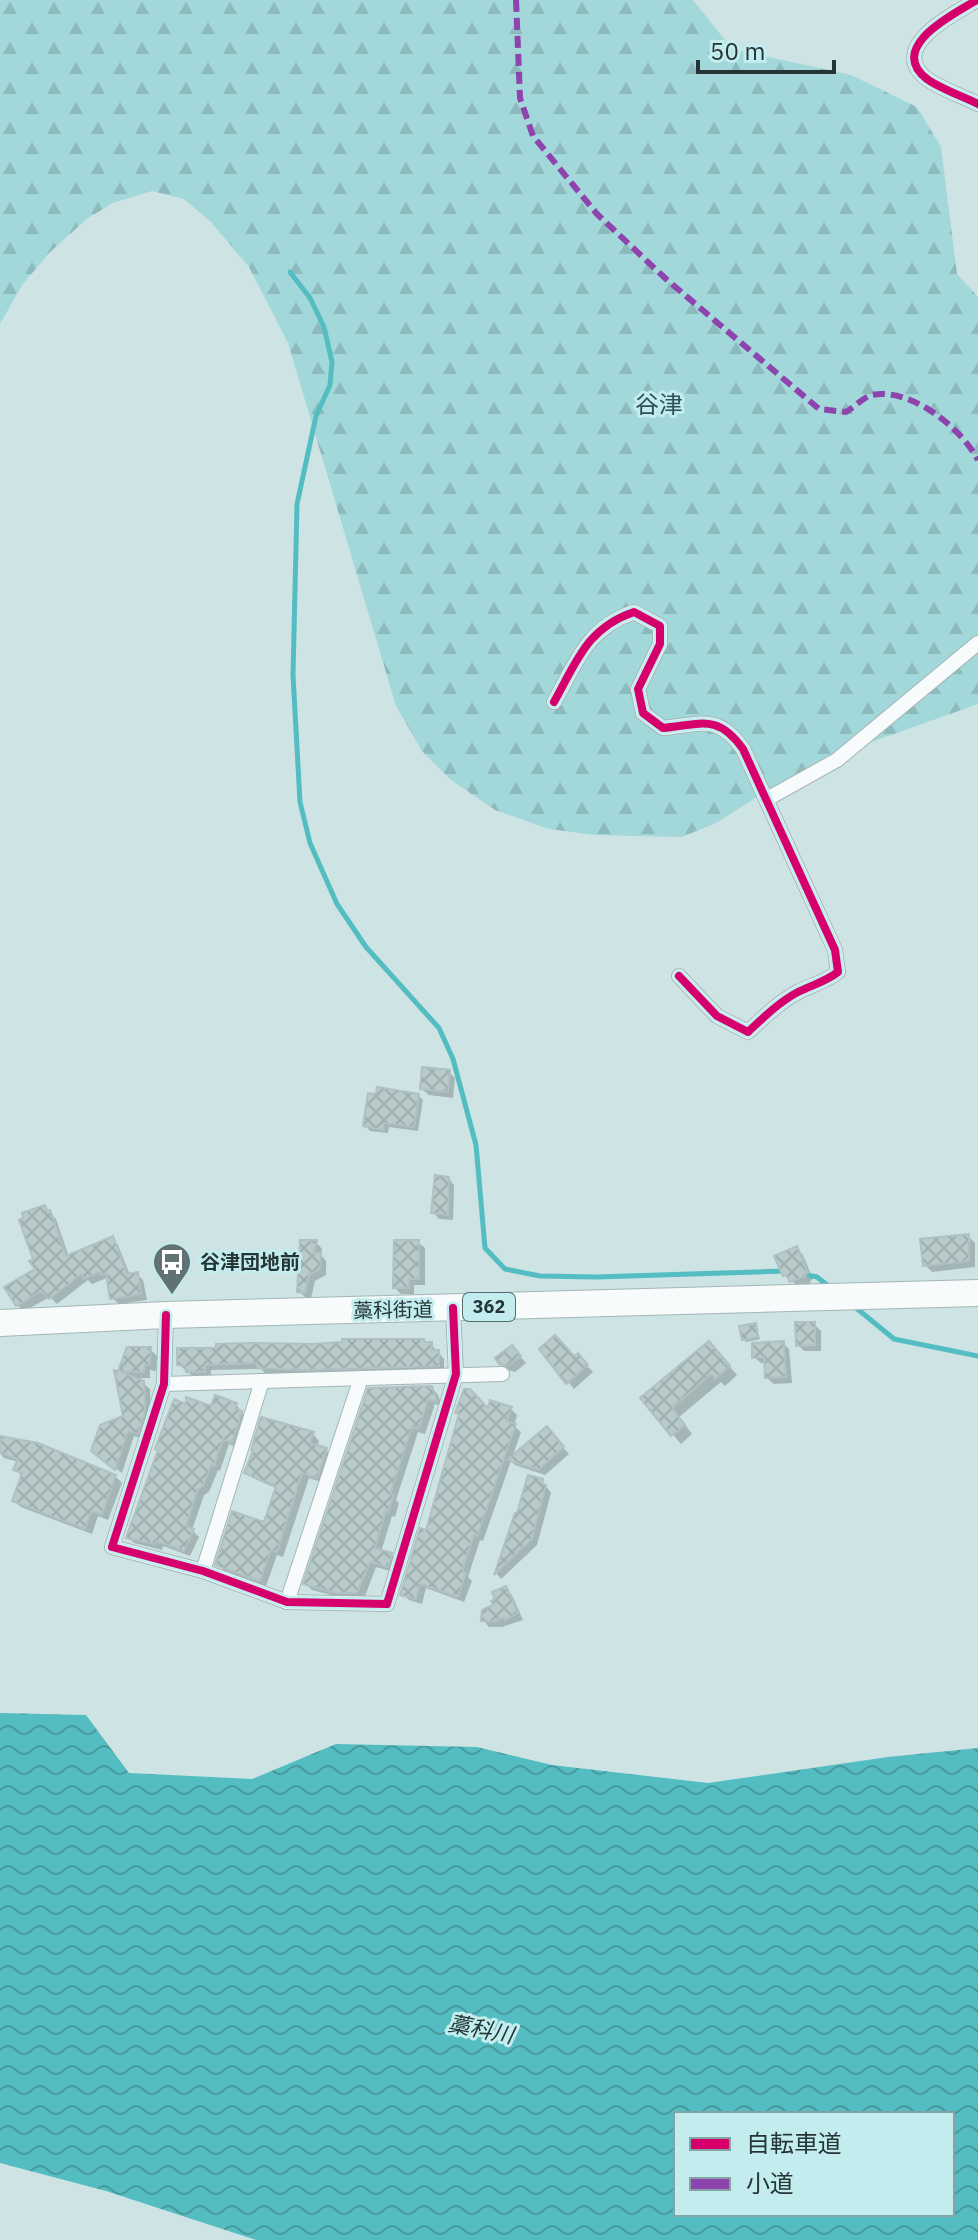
<svg xmlns="http://www.w3.org/2000/svg" width="978" height="2240" viewBox="0 0 978 2240" font-family="'IBM Plex Sans','Noto Sans JP',sans-serif">
<defs>
<pattern id="forest-firs" width="22" height="20" patternUnits="userSpaceOnUse" patternTransform="scale(2)"><rect width="22" height="20" fill="#a3d8db"/><path d="M5 1l3.5 6h-7zM16 11l3.5 6h-7z" fill="#8cbabd"/></pattern>
<pattern id="water-waves" width="16" height="10" patternUnits="userSpaceOnUse" patternTransform="scale(2)"><rect width="16" height="10" fill="#54bdc2"/><path d="M0 5q4-4 8 0t8 0" fill="none" stroke="#459a9e"/></pattern>
<pattern id="building-cross-hatch" width="8" height="8" patternUnits="userSpaceOnUse" patternTransform="scale(2)"><rect width="8" height="8" fill="#b8caca"/><path d="M0 0l8 8M0 8l8-8" fill="none" stroke="#9eaeae"/></pattern>
</defs>
<rect width="100%" height="100%" fill="#cde3e4"/>
<path fill="url(#forest-firs)" d="M0 0H693L732 49 851 75 917 107 941 147 957 274 978 297V704L863 745 773 787 716 823 682 837 594 835 549 829 495 810 451 780 422 751 396 706 288 343 249 267 211 222 184 199 152 191 113 203 88 218 50 252 22 285 0 324Z"/>
<path fill="url(#water-waves)" fill-rule="evenodd" d="M0 1713 86 1715 129 1773 252 1779 336 1744 477 1747 552 1765 708 1783 888 1757 978 1748V2240H256L106 2191 0 2163ZM676 2114H952V2214H676Z"/>
<g fill="#0003">
<path d="M449 1072 455 1078 453 1098 429 1095 422 1089Z"/>
<path d="M418 1095 423 1100 418 1131 389 1127 388 1133 370 1131 365 1125Z"/>
<path d="M448 1178 454 1185 453 1220 439 1219 433 1212Z"/>
<path d="M45 1208 56 1219 69 1257 112 1239 118 1245 130 1275 137 1274 143 1280 147 1300 119 1304 112 1298 107 1278 92 1284 88 1280 57 1304 50 1297 24 1311 17 1305 38 1269 35 1259Z"/>
<path d="M968 1236 975 1243V1267L932 1272 925 1265Z"/>
<path d="M316 1242 322 1249 321 1255 326 1261V1275L315 1281 311 1299 306 1298 299 1291Z"/>
<path d="M418 1242 425 1248V1285H414V1294H401L395 1288Z"/>
<path d="M797 1248 803 1255 813 1279 810 1281 811 1283 799 1287 784 1275Z"/>
<path d="M814 1324 821 1331V1351H804L798 1345Z"/>
<path d="M755 1325 760 1339 746 1342 743 1339Z"/>
<path d="M423 1341 431 1344 444 1359V1372L313 1375 266 1374 261 1369 211 1370V1378H195L179 1365 218 1350V1346Z"/>
<path d="M783 1343 789 1349 792 1383 774 1384 767 1378V1363H761L754 1357Z"/>
<path d="M128 1349H150L157 1356 156 1371 150 1370V1378H132L143 1383 150 1389 151 1418 144 1439 134 1436 122 1473 97 1454 125 1417 120 1374Z"/>
<path d="M542 1349 574 1359 578 1356 593 1372 574 1389Z"/>
<path d="M717 1352 737 1375 725 1386 721 1382 679 1417 692 1434 681 1444 642 1398Z"/>
<path d="M518 1354 526 1363 515 1372 508 1370 501 1363Z"/>
<path d="M432 1388 438 1395 442 1406 435 1404 425 1434 418 1432 396 1500 399 1503 395 1517 392 1516 381 1552 391 1554 397 1561 394 1572 376 1567 364 1599 343 1598 312 1590 306 1584Z"/>
<path d="M467 1389 489 1411 511 1409 517 1415 514 1426 521 1432 512 1458 552 1435 569 1454 545 1475 515 1465 511 1461 483 1541 480 1540 468 1577 472 1581 464 1602 426 1588 422 1604 409 1600 403 1594 427 1532 461 1416 457 1412 463 1393Z"/>
<path d="M236 1404 247 1419 239 1448 229 1444 220 1471 218 1470 209 1492 204 1495 192 1530 199 1537 190 1556 163 1546 162 1550 134 1543 128 1537 188 1407 212 1408Z"/>
<path d="M313 1434 319 1441 317 1447 326 1450 332 1456 324 1483 309 1478 283 1557 277 1555 266 1586 224 1571 218 1564 265 1524 278 1489 253 1478 247 1472Z"/>
<path d="M0 1445 115 1476 122 1483 108 1520 98 1516 92 1534 21 1507 14 1501 23 1477 16 1470 19 1462 4 1458 0 1453Z"/>
<path d="M542 1481 551 1493 537 1545 501 1579 497 1574 516 1515Z"/>
<path d="M505 1589 512 1595 523 1620 502 1627H489L483 1620 496 1606Z"/>
</g>
<g fill="none" stroke-linecap="round" stroke-linejoin="round">
<g stroke="#54bdc2" stroke-width="5">
<path d="M290 272 310 298 324 327 332 362 330 385 316 416 297 504 293 675 300 802 310 843 337 904 366 947 439 1028 453 1059 476 1145 485 1248 505 1269 540 1276 596 1277 784 1271"/>
<path d="M802 1274 817 1277 831 1288"/>
<path d="M855 1307 894 1339 978 1356"/>
</g>
</g>
<g fill="url(#building-cross-hatch)" stroke="#afc1c2" stroke-width="2">
<path d="M422 1067 450 1070 448 1092 420 1089Z"/>
<path d="M377 1087 419 1094 414 1127 384 1123 383 1130 363 1126 368 1093 376 1094Z"/>
<path d="M435 1175 449 1177 448 1215 431 1213Z"/>
<path d="M45 1205 47 1211 50 1210 66 1256 113 1236 127 1274 138 1272 141 1294 110 1299 106 1273 101 1275 100 1272 84 1279 82 1274 49 1299 42 1291 16 1306 4 1287 35 1269 29 1261 33 1259 19 1220 23 1218 22 1213Z"/>
<path d="M969 1234V1261L923 1266 920 1239Z"/>
<path d="M300 1240H317L314 1253H321L320 1269 309 1275 305 1293 297 1292Z"/>
<path d="M394 1240H419V1279H409V1288H393Z"/>
<path d="M797 1246 808 1273 805 1274 806 1276 790 1282 786 1275 783 1276 774 1256Z"/>
<path d="M795 1322H815V1345L796 1346Z"/>
<path d="M756 1323 758 1337 742 1340 739 1326Z"/>
<path d="M555 1335 574 1356 578 1353 588 1365 566 1384 539 1349Z"/>
<path d="M342 1339H424L425 1342H432V1350H439V1366L305 1370 257 1368V1363L205 1365V1372H186V1366L177 1365V1348H216V1344L251 1343 313 1344 342 1342Z"/>
<path d="M709 1341 730 1366 715 1379 711 1374 672 1408 685 1425 671 1436 640 1398Z"/>
<path d="M784 1341 786 1377 765 1378 764 1357 752 1358V1343Z"/>
<path d="M512 1345 521 1356 508 1366 499 1364 495 1358Z"/>
<path d="M127 1347H151L150 1365H145L144 1372H121L144 1381 145 1411 138 1434 128 1431 115 1470 91 1451 100 1425 123 1416 114 1370 118 1371Z"/>
<path d="M432 1386 437 1402 428 1399 419 1429 412 1427 390 1494 394 1495 388 1512 386 1511 375 1548 392 1553 388 1567 370 1562 357 1593H335L303 1584 368 1388Z"/>
<path d="M464 1389H470L488 1408 490 1400 512 1407 507 1421 516 1424 477 1536 474 1535 462 1572 466 1573 458 1597 420 1584 416 1599 400 1595 420 1528 426 1530 459 1414 455 1413Z"/>
<path d="M215 1395 237 1403 235 1409 242 1411 232 1443 223 1439 214 1466 211 1465 203 1486 198 1489 186 1526 194 1529 184 1551 156 1541V1544L126 1538 158 1450 155 1449 174 1399 186 1404V1397L211 1406Z"/>
<path d="M261 1417 314 1432 310 1443 327 1448 317 1478 302 1473 277 1552 271 1550 260 1581 215 1565 232 1511 264 1522 276 1486 244 1473 253 1451 251 1450Z"/>
<path d="M547 1426 564 1447 538 1470 507 1460Z"/>
<path d="M0 1436 38 1443 116 1475 102 1515 91 1511 85 1529 12 1501 22 1473 13 1470 18 1459 0 1453Z"/>
<path d="M528 1475 543 1479 542 1484 546 1485 532 1539 494 1575 515 1513H517Z"/>
<path d="M506 1586 518 1613 505 1620 504 1617 494 1622 481 1621 482 1610 493 1605 491 1601 495 1599 492 1592Z"/>
</g>
<g fill="none" stroke-linecap="round" stroke-linejoin="round">
<g stroke="#a4b6b6" stroke-width="16">
<g id="street">
<path d="M977 0C954 14 886 47 927 79 941 89 962 96 978 104"/>
<path d="M554 702C577 661 587 628 634 612L660 626V644L638 689 643 713 663 728C702 724 718 714 743 749L835 950 838 972C825 982 812 985 798 992 779 1002 763 1018 748 1032L717 1016 679 976"/>
<path d="M767 799 837 760 978 643"/>
<path d="M166 1315 164 1384 112 1547 203 1571 287 1602 387 1604 456 1374 453 1308"/>
<path d="M164 1384 502 1374"/>
<path d="M203 1571 262 1381"/>
<path d="M287 1602 361 1378"/>
</g>
</g>
<g stroke="#a4b6b6" stroke-width="28">
<path id="highway" d="M0 1323 166 1315 978 1293"/>
</g>
<use href="#street" stroke="#f8fbfb" stroke-width="14"/>
<use href="#highway" stroke="#f8fbfb" stroke-width="26"/>
<path stroke="#8e44ad" stroke-width="6" stroke-dasharray="12 6" stroke-linecap="butt" d="M516 0 520 98 533 136 597 214 666 279 819 409 846 412C854 407 864 397 872 395 911 387 961 428 978 460"/>
<g stroke="#c3ecee" stroke-width="13">
<g id="cycleway">
<path d="M977 0C954 14 886 47 927 79 941 89 962 96 978 104"/>
<path d="M554 702C577 661 587 628 634 612L660 626V644L638 689 643 713 663 728C702 724 718 714 743 749L835 950 838 972C825 982 812 985 798 992 779 1002 763 1018 748 1032L717 1016 679 976"/>
<path d="M166 1315 164 1384 112 1547 203 1571 287 1602 387 1604 456 1374 453 1308"/>
</g>
</g>
<use href="#cycleway" stroke="#d6006c" stroke-width="8"/>
</g>
<defs>
<g id="bus-pin" transform="scale(2)"><path d="M0 17L-7.5 6A9.5 9.5 0 1 1 7.5 6Z" fill="#607273" stroke="#c3ecee"/><path d="M-5-6H5V4H4V6H2V4H-2V6H-4V4H-5ZM-3.5-4V0h7V-4ZM-3.5 1.2v1.5H-2V1.2ZM2 1.2v1.5H3.5V1.2Z" fill="#fff"/></g>
</defs>
<g fill-rule="evenodd">
<use href="#bus-pin" x="172" y="1262"/>
</g>
<g text-anchor="middle" stroke-width="6" stroke-linejoin="round" paint-order="stroke">
<rect fill="#c3ecee" stroke="#546c6d" stroke-width="2" x="463" y="1293" width="52" height="28" rx="6"/>
<g font-size="18" font-weight="bold" fill="#253536">
<text x="489" y="1313">362</text>
</g>
<g font-size="20" font-weight="bold" fill="#253536" stroke="#c3ecee" text-anchor="start">
<text x="200" y="1269">谷津団地前</text>
</g>
<g font-size="20" fill="#253536" stroke="#c3ecee">
<text transform="translate(393 1310) rotate(-1)" y="7">藁科街道</text>
</g>
<g font-size="22" font-style="italic" fill="#213738" stroke="#c3ecee">
<text transform="translate(481 2029) rotate(11)" y="8">藁科川</text>
</g>
<g font-size="24" fill="#2d5253" stroke="#c3ecee">
<text x="659" y="413">谷津</text>
</g>
</g>
<rect x="674" y="2112" width="280" height="104" fill="#c3ecee" stroke="#84a3a4" stroke-width="2"/>
<rect x="690" y="2138" width="40" height="12" fill="#d6006c" stroke="#84a3a4" stroke-width="2"/>
<text x="746" y="2152" font-size="24" fill="#253536">自転車道</text>
<rect x="690" y="2178" width="40" height="12" fill="#8e44ad" stroke="#84a3a4" stroke-width="2"/>
<text x="746" y="2192" font-size="24" fill="#253536">小道</text>
<path d="M698 60v12h136v-12" fill="none" stroke="#253536" stroke-width="4"/>
<text x="710" y="60" font-size="24" fill="#253536" stroke="#c3ecee" stroke-width="6" paint-order="stroke">50 m</text>
</svg>
